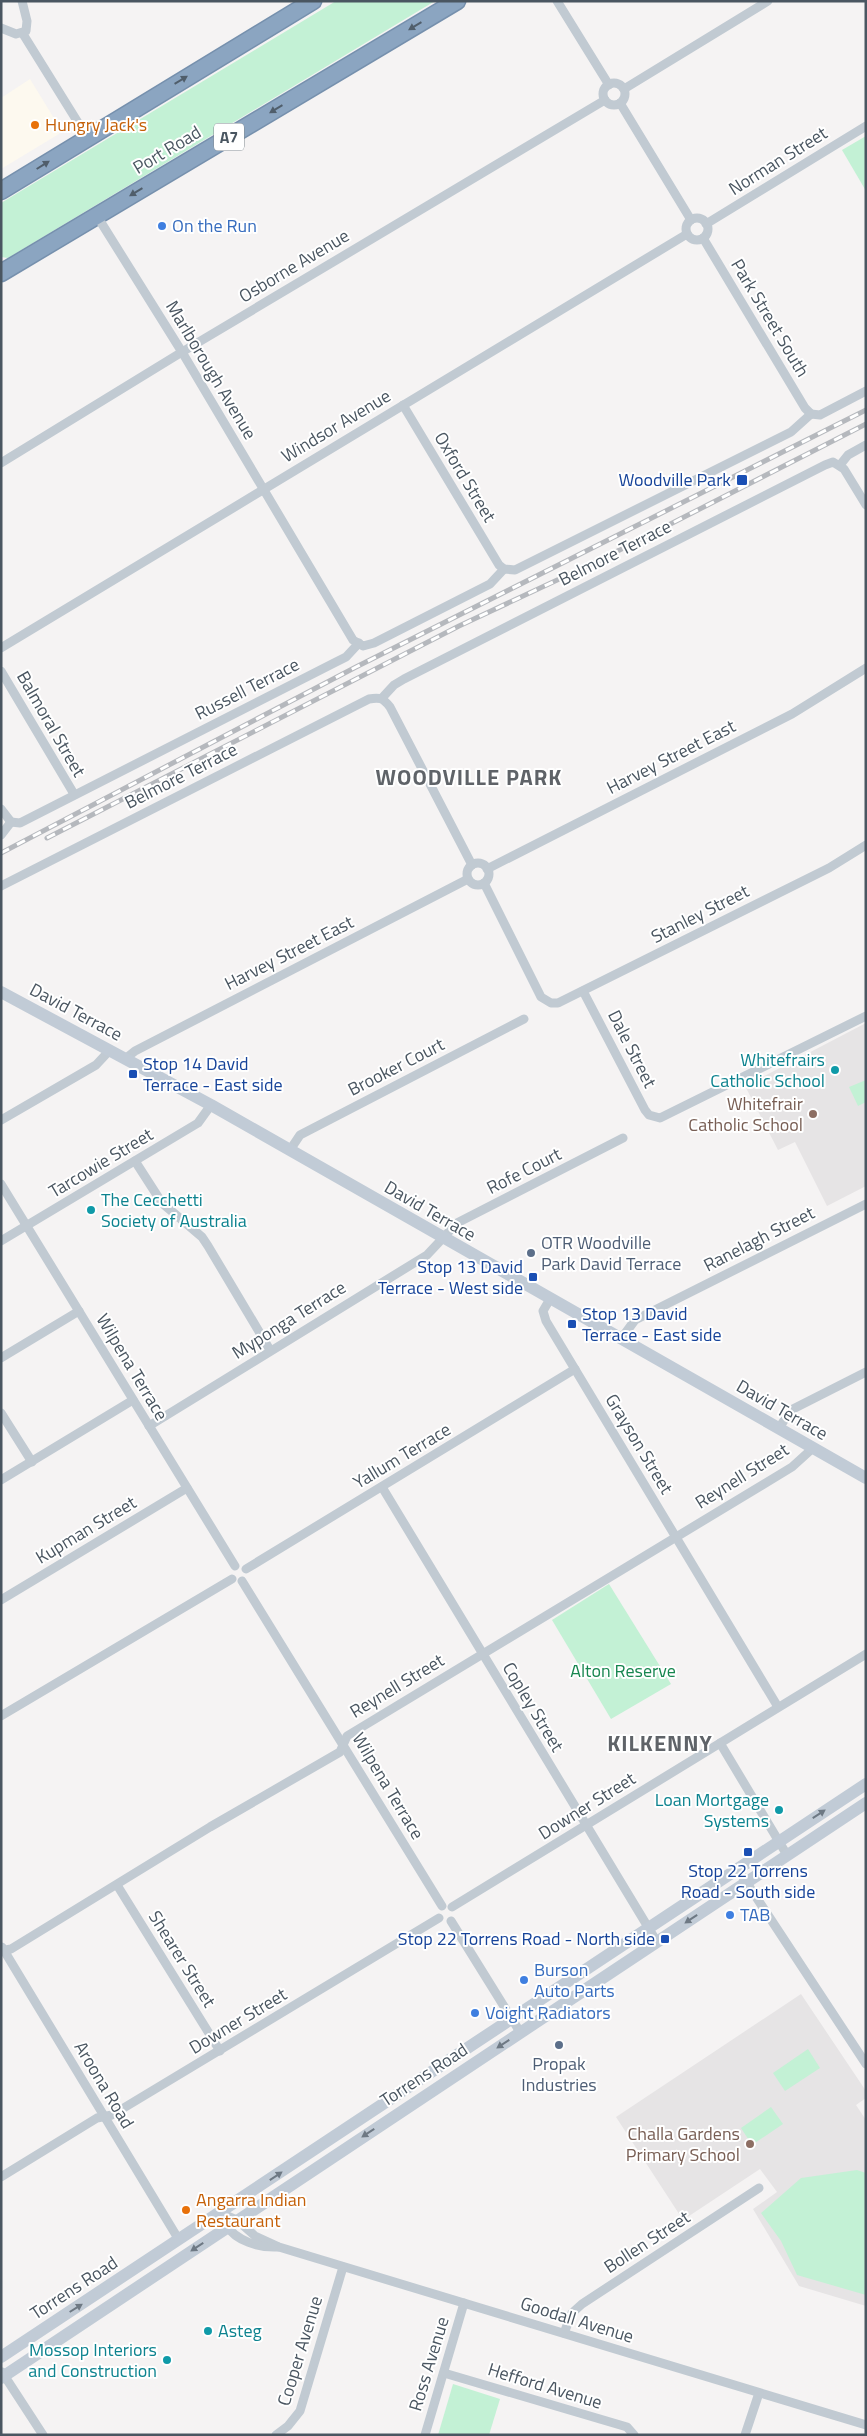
<svg xmlns="http://www.w3.org/2000/svg" width="867" height="2436" viewBox="0 0 867 2436" font-family="'Titillium Web',sans-serif">
<rect width="100%" height="100%" fill="#f5f3f3"/>
<path fill="#fdf9ef" d="M30 79 60 128 59 134 1 169V98Z"/>
<g fill="#e6e4e5">
<path d="M866 1023V1186L827 1206 795 1142 778 1150 745 1086Z"/>
<path d="M801 1994 866 2091V2098L856 2105 866 2120V2306L799 2286 753 2209 777 2192 760 2169 683 2220 616 2117Z"/>
</g>
<g fill="#c3f1d5">
<path d="M336 1H435L8 258 1 257V203Z"/>
<path d="M866 136V191L842 150Z"/>
<path d="M866 1080V1102L858 1106 849 1087Z"/>
<path d="M609 1584 671 1684 611 1719 552 1620Z"/>
<path d="M808 2049 820 2068 785 2091 773 2073Z"/>
<path d="M771 2107 783 2124 752 2145 741 2128Z"/>
<path d="M857 2170 866 2173V2295L797 2275 781 2241 761 2213 801 2178Z"/>
<path d="M453 2384 500 2399 489 2435H438Z"/>
</g>
<g fill="none" stroke-linecap="round" stroke-linejoin="round">
<g stroke="#7690ad" stroke-width="19">
<g id="highway">
<path d="M1 191 313 1"/>
<path d="M1 273 457 1"/>
</g>
</g>
<g stroke="#c1cad2" stroke-width="9">
<path d="M557 1 609 85"/>
<path d="M1 28 16 34 26 31 27 21 22 1"/>
<path d="M23 34 87 137"/>
<circle cx="614" cy="94" r="11"/>
<path d="M624 89 768 1"/>
<path d="M620 103 691 220"/>
<path d="M97 216 182 352 353 640 363 646 374 643 490 584 504 569"/>
<circle cx="697" cy="229" r="11"/>
<path d="M706 224 866 126"/>
<path d="M703 238 805 408 811 414"/>
<path d="M403 405 499 565 504 569 515 570 791 432 811 414"/>
<path d="M811 414 820 415 866 391"/>
<path d="M1 463 182 352 605 100"/>
<path d="M840 465 848 455 866 445"/>
<path d="M1 648 687 234"/>
<path d="M1 671 74 794"/>
<path d="M382 698 394 685 404 679 825 465 833 462 844 469 866 505"/>
<path d="M1 809 11 822"/>
<path d="M11 822 20 823 336 662 346 657 359 643"/>
<path d="M1 835 11 822"/>
<circle cx="478" cy="874" r="11"/>
<path d="M487 869 792 714 866 668"/>
<path d="M484 883 541 997 551 1003H558L829 868 866 845"/>
<path d="M1 886 369 699C380 697 383 698 390 707L472 865"/>
<path d="M583 991 645 1110 649 1115 660 1118 866 1016"/>
<path d="M125 1059 135 1051 468 879"/>
<path d="M1 1120 96 1065 110 1050"/>
<path d="M290 1150 300 1135 524 1019"/>
<path d="M135 1161 162 1203 202 1237 208 1246 270 1350"/>
<path d="M1 1184 235 1566"/>
<path d="M1 1241 198 1123 211 1105"/>
<path d="M550 1299 543 1311 546 1321 778 1707"/>
<path d="M621 1339 635 1320 866 1204"/>
<path d="M1 1358 79 1311"/>
<path d="M1 1413 32 1462"/>
<path d="M149 1426 427 1255 457 1223 623 1138"/>
<path d="M779 1428 791 1410 866 1372"/>
<path d="M1 1480 133 1400"/>
<path d="M382 1487 657 1942"/>
<path d="M246 1569 575 1369"/>
<path d="M242 1581 442 1906"/>
<path d="M1 1600 187 1488"/>
<path d="M1 1716 232 1579"/>
<path d="M720 1743 787 1855"/>
<path d="M737 1868 866 2064"/>
<path d="M117 1885 220 2051"/>
<path d="M452 1907 866 1654"/>
<path d="M451 1921 520 2032"/>
<path d="M2 1947 179 2240"/>
<path d="M1 1951 11 1949 210 1827 340 1752 347 1736 792 1467 813 1448"/>
<path d="M1 2177 97 2118 112 2115 439 1918"/>
<path d="M221 2213 237 2220 255 2236 279 2247 866 2425"/>
<path d="M226 2225C236 2241 259 2248 278 2247"/>
<path d="M564 2333 572 2313 582 2304 759 2188"/>
<path d="M2 2372 43 2435"/>
<path d="M444 2373 627 2427 634 2435"/>
<path d="M276 2435 288 2426 300 2411 343 2267"/>
<path d="M425 2435 464 2303"/>
<path d="M745 2435 759 2393"/>
</g>
<g stroke="#c1cbd6" stroke-width="12">
<path d="M1 992 211 1105 866 1478"/>
<path d="M1 2357 866 1784"/>
<path d="M1 2378 866 1803"/>
</g>
<use href="#highway" stroke="#8ba5c1" stroke-width="16"/>
<g stroke="#b5b8bd" stroke-width="5">
<g id="rail">
<path d="M47 838 459 626 600 560 866 424"/>
<path d="M1 853 356 667 866 410"/>
</g>
</g>
<use href="#rail" stroke="#fff" stroke-width="3" stroke-dasharray="9" stroke-linecap="butt"/>
</g>
<defs><path id="oneway-solid" d="M-6-.8H1V-3.2L6.5 0L1 3.2V.8H-6Z" transform="scale(1.25)"/></defs>
<g fill="#505e6b">
<use href="#oneway-solid" transform="translate(415 26) rotate(149)"/>
<use href="#oneway-solid" transform="translate(181 80) rotate(-31)"/>
<use href="#oneway-solid" transform="translate(276 109) rotate(149)"/>
<use href="#oneway-solid" transform="translate(43 165) rotate(-32)"/>
<use href="#oneway-solid" transform="translate(136 192) rotate(149)"/>
</g>
<g fill="#6e7984">
<use href="#oneway-solid" transform="translate(819 1814) rotate(-33)"/>
<use href="#oneway-solid" transform="translate(691 1919) rotate(146)"/>
<use href="#oneway-solid" transform="translate(503 2044) rotate(147)"/>
<use href="#oneway-solid" transform="translate(368 2133) rotate(147)"/>
<use href="#oneway-solid" transform="translate(276 2176) rotate(-34)"/>
<use href="#oneway-solid" transform="translate(197 2247) rotate(147)"/>
<use href="#oneway-solid" transform="translate(76 2308) rotate(-32)"/>
</g>
<g fill="#e8710a" stroke="#fff" stroke-width="2">
<circle cx="35" cy="125" r="5"/>
<circle cx="186" cy="2210" r="5"/>
</g>
<g fill="#3f7fe0" stroke="#fff" stroke-width="2">
<circle cx="162" cy="226" r="5"/>
<circle cx="730" cy="1915" r="5"/>
<circle cx="524" cy="1980" r="5"/>
<circle cx="475" cy="2013" r="5"/>
</g>
<g fill="#1a4fb4" stroke="#fff" stroke-width="2">
<rect x="736" y="474" width="12" height="12" rx="2.5"/>
<rect x="128" y="1069" width="10" height="10" rx="2.5"/>
<rect x="528" y="1272" width="10" height="10" rx="2.5"/>
<rect x="567" y="1319" width="10" height="10" rx="2.5"/>
<rect x="743" y="1847" width="10" height="10" rx="2.5"/>
<rect x="660" y="1934" width="10" height="10" rx="2.5"/>
</g>
<g fill="#0f9aa8" stroke="#fff" stroke-width="2">
<circle cx="835" cy="1070" r="5"/>
<circle cx="91" cy="1210" r="5"/>
<circle cx="779" cy="1810" r="5"/>
<circle cx="208" cy="2331" r="5"/>
<circle cx="167" cy="2360" r="5"/>
</g>
<g fill="#8d6e63" stroke="#fff" stroke-width="2">
<circle cx="813" cy="1114" r="5"/>
<circle cx="750" cy="2144" r="5"/>
</g>
<g fill="#5c6f8a" stroke="#fff" stroke-width="2">
<circle cx="531" cy="1253" r="5"/>
<circle cx="559" cy="2045" r="5"/>
</g>
<g text-anchor="middle" stroke-width="4" stroke-linejoin="round" paint-order="stroke">
<rect fill="#fff" stroke="#808990" stroke-width="1" x="214" y="123.5" width="30" height="27" rx="4"/>
<g font-size="16" font-weight="bold" fill="#4a5661">
<text x="229" y="143">A7</text>
</g>
<g font-size="18" fill="#c56008" stroke="#fff" text-anchor="start">
<text x="45" y="131">Hungry Jack's</text>
<text x="196" y="2206">Angarra Indian<tspan x="196" dy="21">Restaurant</tspan></text>
</g>
<g font-size="18" fill="#4a5661" stroke="#fff">
<text transform="translate(167 150) rotate(-31)" y="6">Port Road</text>
<text transform="translate(778 161) rotate(-32)" y="6">Norman Street</text>
<text transform="translate(294 266) rotate(-31)" y="6">Osborne Avenue</text>
<text transform="translate(770 318) rotate(59)" y="6">Park Street South</text>
<text transform="translate(211 370) rotate(59)" y="6">Marlborough Avenue</text>
<text transform="translate(336 426) rotate(-31)" y="6">Windsor Avenue</text>
<text transform="translate(465 477) rotate(59)" y="6">Oxford Street</text>
<text transform="translate(615 553) rotate(-27)" y="6">Belmore Terrace</text>
<text transform="translate(247 689) rotate(-27)" y="6">Russell Terrace</text>
<text transform="translate(51 724) rotate(60)" y="6">Balmoral Street</text>
<text transform="translate(671 757) rotate(-27)" y="6">Harvey Street East</text>
<text transform="translate(181 776) rotate(-27)" y="6">Belmore Terrace</text>
<text transform="translate(700 914) rotate(-27)" y="6">Stanley Street</text>
<text transform="translate(289 953) rotate(-27)" y="6">Harvey Street East</text>
<text transform="translate(76 1012) rotate(28)" y="6">David Terrace</text>
<text transform="translate(632 1049) rotate(63)" y="6">Dale Street</text>
<text transform="translate(396 1067) rotate(-27)" y="6">Brooker Court</text>
<text transform="translate(101 1163) rotate(-31)" y="6">Tarcowie Street</text>
<text transform="translate(524 1171) rotate(-27)" y="6">Rofe Court</text>
<text transform="translate(430 1211) rotate(30)" y="6">David Terrace</text>
<text transform="translate(759 1239) rotate(-27)" y="6">Ranelagh Street</text>
<text transform="translate(289 1320) rotate(-32)" y="6">Myponga Terrace</text>
<text transform="translate(132 1367) rotate(59)" y="6">Wilpena Terrace</text>
<text transform="translate(782 1410) rotate(30)" y="6">David Terrace</text>
<text transform="translate(639 1444) rotate(59)" y="6">Grayson Street</text>
<text transform="translate(402 1456) rotate(-31)" y="6">Yallum Terrace</text>
<text transform="translate(742 1476) rotate(-32)" y="6">Reynell Street</text>
<text transform="translate(86 1530) rotate(-31)" y="6">Kupman Street</text>
<text transform="translate(397 1686) rotate(-31)" y="6">Reynell Street</text>
<text transform="translate(533 1707) rotate(59)" y="6">Copley Street</text>
<text transform="translate(388 1786) rotate(59)" y="6">Wilpena Terrace</text>
<text transform="translate(587 1806) rotate(-32)" y="6">Downer Street</text>
<text transform="translate(182 1959) rotate(58)" y="6">Shearer Street</text>
<text transform="translate(238 2021) rotate(-31)" y="6">Downer Street</text>
<text transform="translate(424 2075) rotate(-33)" y="6">Torrens Road</text>
<text transform="translate(104 2085) rotate(59)" y="6">Aroona Road</text>
<text transform="translate(647 2242) rotate(-33)" y="6">Bollen Street</text>
<text transform="translate(74 2288) rotate(-33)" y="6">Torrens Road</text>
<text transform="translate(577 2320) rotate(17)" y="6">Goodall Avenue</text>
<text transform="translate(300 2351) rotate(-73)" y="6">Cooper Avenue</text>
<text transform="translate(429 2364) rotate(-73)" y="6">Ross Avenue</text>
<text transform="translate(545 2386) rotate(17)" y="6">Hefford Avenue</text>
</g>
<g font-size="18" fill="#366cbe" stroke="#fff" text-anchor="start">
<text x="172" y="232">On the Run</text>
<text x="740" y="1921">TAB</text>
<text x="534" y="1976">Burson<tspan x="534" dy="21">Auto Parts</tspan></text>
<text x="485" y="2019">Voight Radiators</text>
</g>
<g font-size="18" fill="#164399" stroke="#fff" text-anchor="end">
<text x="731" y="486">Woodville Park</text>
<text x="143" y="1070" text-anchor="start">Stop 14 David<tspan x="143" dy="21">Terrace - East side</tspan></text>
<text x="523" y="1273">Stop 13 David<tspan x="523" dy="21">Terrace - West side</tspan></text>
<text x="582" y="1320" text-anchor="start">Stop 13 David<tspan x="582" dy="21">Terrace - East side</tspan></text>
<text x="748" y="1877" text-anchor="middle">Stop 22 Torrens<tspan x="748" dy="21">Road - South side</tspan></text>
<text x="655" y="1945">Stop 22 Torrens Road - North side</text>
</g>
<g font-size="18" fill="#0d838f" stroke="#fff" text-anchor="end">
<text x="825" y="1066">Whitefrairs<tspan x="825" dy="21">Catholic School</tspan></text>
<text x="101" y="1206" text-anchor="start">The Cecchetti<tspan x="101" dy="21">Society of Australia</tspan></text>
<text x="769" y="1806">Loan Mortgage<tspan x="769" dy="21">Systems</tspan></text>
<text x="218" y="2337" text-anchor="start">Asteg</text>
<text x="157" y="2356">Mossop Interiors<tspan x="157" dy="21">and Construction</tspan></text>
</g>
<g font-size="18" fill="#785e54" stroke="#fff" text-anchor="end">
<text x="803" y="1110">Whitefrair<tspan x="803" dy="21">Catholic School</tspan></text>
<text x="740" y="2140">Challa Gardens<tspan x="740" dy="21">Primary School</tspan></text>
</g>
<g font-size="18" fill="#4e5e75" stroke="#fff" text-anchor="start">
<text x="541" y="1249">OTR Woodville<tspan x="541" dy="21">Park David Terrace</tspan></text>
<text x="559" y="2070" text-anchor="middle">Propak<tspan x="559" dy="21">Industries</tspan></text>
</g>
<g font-size="18" fill="#17864f" stroke="#fff">
<text x="623" y="1677">Alton Reserve</text>
</g>
<g font-size="22" font-weight="bold" letter-spacing="1" fill="#5f6368" stroke="#fff">
<text x="469" y="785">WOODVILLE PARK</text>
<text x="660" y="1751">KILKENNY</text>
</g>
</g>
<rect width="867" height="2436" fill="none" stroke="#4a5661" stroke-width="5"/>
</svg>
